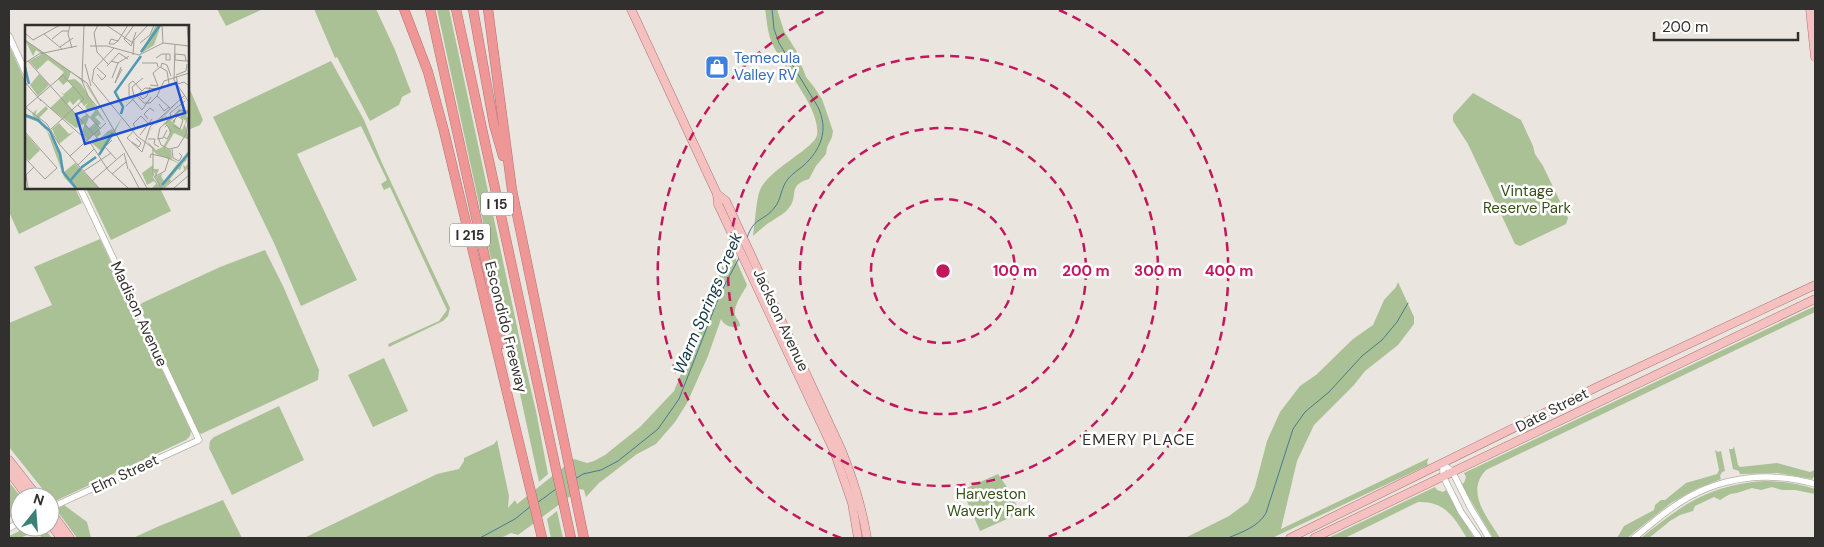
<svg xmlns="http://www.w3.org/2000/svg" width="1824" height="547" viewBox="0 0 1824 547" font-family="'DM Sans',sans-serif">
<rect width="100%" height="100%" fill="#eae5df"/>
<g fill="#aac196">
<path d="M217 9H263L226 26Z"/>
<path d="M314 9H376L395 50 411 92 402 97 399 105 370 121 337 57 335 58Z"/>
<path d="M437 9H449L525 364 536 411 548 474 539 482Z"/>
<path d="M765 9H777L784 31 797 52 798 59 803 69 806 77 814 87 822 99 833 131 832 137 827 147 826 154 816 166 809 179C786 186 800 196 788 209 784 214 777 217 772 221 765 225 759 231 753 236 755 224 756 200 760 190 769 169 815 148 817 135 821 108 782 67 772 43 767 32 767 20 765 9Z"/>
<path d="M9 45 26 83V188H75L82 203 19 234 9 212Z"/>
<path d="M331 61 364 120 382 163 450 308 448 316 443 321 389 347 388 344 439 321 447 310 390 187 384 190 381 184 387 180 361 126 297 154 357 280 301 306 274 243 213 117Z"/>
<path d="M188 85 203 120 200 125 188 130Z"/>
<path d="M1473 93 1521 120 1533 146 1535 154 1543 166 1568 218 1566 224 1520 246 1515 244 1468 144 1453 121V115Z"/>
<path d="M86 188H160L171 211 111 240Z"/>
<path d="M100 239 191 431 190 436 186 440 53 502 9 447V323L52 305 34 267Z"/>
<path d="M730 246 747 285C743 293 733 306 735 315 737 320 740 321 740 326 733 329 724 326 721 319L708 356 687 403 675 422 656 444 637 454 599 483 586 497 584 490 580 489 518 535 511 533 501 538H304L437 474 459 469 464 461V458L494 444 497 440 509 496 508 508 515 500 517 504 574 459 587 463 594 461 605 455 640 427 674 391 696 337Z"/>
<path d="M265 250 283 286 319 370 318 380 201 434 197 431 139 307 142 303 220 267Z"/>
<path d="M1398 282 1414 317V324L1398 345 1365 371 1354 385 1314 425 1297 461 1281 529 1429 458 1427 462 1428 465 1272 538H1185L1229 516 1248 502 1255 487 1267 441 1280 412 1300 386 1316 375 1353 339 1373 325 1384 300 1396 287Z"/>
<path d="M1815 306V312L1486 470C1465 492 1487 517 1500 538H1493L1461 484 1464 483 1466 477 1464 473Z"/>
<path d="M384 358 408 411 373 427 348 375Z"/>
<path d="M279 406 304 460 232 495 209 448 210 441 214 437Z"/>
<path d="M1734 446 1738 465 1740 467 1777 463 1810 472 1815 470V475L1812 479 1778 473 1740 474 1739 471 1733 469 1729 449H1733Z"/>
<path d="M1715 450 1718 452 1721 451 1725 471 1722 472 1720 476 1721 479 1696 489 1671 503 1627 538H1617L1624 526 1654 510 1655 505 1661 500H1665L1686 483 1717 474 1719 470Z"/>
<path d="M998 474 1009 490 1020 513 980 531 962 490Z"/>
<path d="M1765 481C1782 481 1799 484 1815 489V494L1795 490H1782L1772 487 1761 490 1752 488 1737 493 1730 494 1720 500 1714 497 1695 506 1693 511 1680 515 1670 521 1649 538H1641C1683 504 1709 485 1765 481Z"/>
<path d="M9 482 21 497 20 513 9 518Z"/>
<path d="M1435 487 1437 490 1443 492 1446 490 1474 538H1467C1454 518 1446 501 1418 502L1345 538H1328Z"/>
<path d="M223 500 242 538H133L157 527Z"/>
<path d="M64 505 87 522 91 538H77L58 512 59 508Z"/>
<path d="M557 511 563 538H551L547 519Z"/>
<path d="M28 527 44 528 52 538H46L45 537 42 538 40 536H34L32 533 20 538H9V536Z"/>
</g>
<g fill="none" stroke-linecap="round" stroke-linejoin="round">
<g stroke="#477a8f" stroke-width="1">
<path d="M747 238C754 216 764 222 775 207 781 200 781 187 788 179 792 174 798 170 803 166 821 150 829 130 818 107L779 43 774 29 772 9"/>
<path d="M575 479 583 474 601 470 618 461 658 429 679 399 720 294 739 258"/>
<path d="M537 503 556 489"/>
<path d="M480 538 515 519 531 506"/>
<path d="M1228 538C1242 532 1258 527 1266 513L1293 429 1305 412 1329 392 1362 356 1382 340 1397 322 1408 303"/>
</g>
<g stroke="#b4afa9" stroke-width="7">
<g id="minor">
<path d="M9 36 26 73"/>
<path d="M1443 464 1452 471 1470 507 1489 538"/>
<path d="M1443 464V476L1461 512 1479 538"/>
<path d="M50 508 199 440 80 188"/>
<path d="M9 528 20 522"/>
<path d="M1634 538C1649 526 1663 513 1679 503 1720 476 1769 471 1815 484"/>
</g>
</g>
<g stroke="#ad7372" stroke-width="9">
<g id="major">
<path d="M631 9 717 194 718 204 733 236 834 451 852 503 858 538"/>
<path d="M1810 9 1815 57"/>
<path d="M717 194 726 201 841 449C853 478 862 507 867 538"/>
<path d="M9 460 38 497"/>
<path d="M9 472 28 497"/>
<path d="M50 511 70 538"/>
<path d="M50 524 61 538"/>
<path d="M1290 538 1599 386 1815 285"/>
<path d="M1314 538 1815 299"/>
</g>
</g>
<g stroke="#ad7372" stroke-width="10">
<g id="highway">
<path d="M404 9 428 72 444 131 542 538"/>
<path d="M430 9 487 267 502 344"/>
<path d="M456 9C493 185 534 362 571 538"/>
<path d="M473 9 494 125 503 156"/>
<path d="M488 9 512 190 584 538"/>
</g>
</g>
<use href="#minor" stroke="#fff" stroke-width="5.5"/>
<use href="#major" stroke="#f5c1c0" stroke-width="8"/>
<use href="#highway" stroke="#ef9796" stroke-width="9"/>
</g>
<g fill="none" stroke="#c2185b" stroke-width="2.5" stroke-dasharray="9 6">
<circle cx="943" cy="271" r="72"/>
<circle cx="943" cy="271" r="143"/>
<circle cx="943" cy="271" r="215"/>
<path d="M841 538A286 286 0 0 1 827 10M1059 10A286 286 0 0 1 1045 538"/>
</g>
<defs>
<g id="shop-square" transform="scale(1.25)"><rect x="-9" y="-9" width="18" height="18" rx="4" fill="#3f7fe0" stroke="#fff"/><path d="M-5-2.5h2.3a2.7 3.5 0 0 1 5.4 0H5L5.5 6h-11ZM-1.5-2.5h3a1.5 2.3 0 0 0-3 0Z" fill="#fff"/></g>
</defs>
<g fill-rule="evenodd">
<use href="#shop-square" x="717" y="67"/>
</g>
<g text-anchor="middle" stroke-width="5" stroke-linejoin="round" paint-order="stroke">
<g fill="#fff" stroke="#706e6d" stroke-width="1">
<rect x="481" y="192.5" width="32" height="23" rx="4"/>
<rect x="450" y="223.5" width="40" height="23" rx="4"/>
</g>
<g font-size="14" font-weight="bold" fill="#32302e">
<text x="497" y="209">I 15</text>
<text x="470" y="240">I 215</text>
</g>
<g font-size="15" fill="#366cbe" stroke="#fff" text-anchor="start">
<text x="734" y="63">Temecula<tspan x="734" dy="17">Valley RV</tspan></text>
</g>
<g font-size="15" fill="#355114" stroke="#fff">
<text x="1527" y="196">Vintage<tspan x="1527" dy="17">Reserve Park</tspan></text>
<text x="991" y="499">Harveston<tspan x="991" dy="17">Waverly Park</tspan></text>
</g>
<g font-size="15" fill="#32302e" stroke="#fff">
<text transform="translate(139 314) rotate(65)" y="5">Madison Avenue</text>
<text transform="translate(781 320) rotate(65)" y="5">Jackson Avenue</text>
<text transform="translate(506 327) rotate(76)" y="5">Escondido Freeway</text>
<text transform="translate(1552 410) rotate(-27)" y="5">Date Street</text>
<text transform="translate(125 474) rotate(-25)" y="5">Elm Street</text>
</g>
<g font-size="16" font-style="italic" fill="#133643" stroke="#fff">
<text transform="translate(707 303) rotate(-67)" y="6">Warm Springs Creek</text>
</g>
<g font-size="16" letter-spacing="1" fill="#32302e" stroke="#fff">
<text x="1139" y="445">EMERY PLACE</text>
</g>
</g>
<g transform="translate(25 25)">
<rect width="164" height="164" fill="#eae5df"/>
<path d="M131 0H136L129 20 115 29ZM0 15 58 55 89 105 97 92 90 107 122 163 90 108 76 126 56 109 60 98 51 103 26 84 20 79 25 83 39 70 35 67 39 69 48 61 43 56 38 60 33 54 39 47 23 35 12 45 4 36 17 29 11 25 8 31ZM46 47 63 61 89 106 86 104 75 115 72 112 66 117 63 115 69 109 72 112 76 109 73 101 76 98 70 92 73 90 81 98 78 101 81 98 56 59 50 54 43 55ZM54 74 59 81 63 78 60 82 64 86 68 83 70 86 65 92 70 98 64 103 61 100 64 92 62 89 55 94 42 79 45 76 48 80ZM14 49 24 60 13 71 5 60ZM158 73 140 90 145 95 154 84 164 86 161 91 164 93V101L162 97 160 99 164 115 149 108 140 123 146 125 147 134 154 138 164 125 161 136 158 138 155 145 153 144 145 154 146 156 159 145 158 139 160 142 164 138V141L138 163H127L131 159 129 156 122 160 117 148 128 140V152L134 161 128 144H134L131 152 138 148 136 151 139 156 153 138 131 129 121 115 123 108 138 91 145 96 139 90 158 73H159L164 78ZM155 86H160L155 92 161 96 157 105 146 96ZM139 92 142 96 138 99 143 100 145 110 138 122 131 125 121 115 125 105ZM21 81 23 84 14 93 36 127 39 147 50 138 74 163H49L39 152 22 106 13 97 0 92V89L9 92 7 89 12 84 10 91ZM34 98 44 109 50 106 34 119 27 104ZM0 108 15 125 4 136 0 132Z" fill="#aac196" fill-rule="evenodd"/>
<path fill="none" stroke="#509ab8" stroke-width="2.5" d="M116 27 135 0M0 42 4 59M96 89 98 82 90 67 116 31M0 90 13 95 25 106 35 129 38 147 51 163M74 130 88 108M45 156 57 142 71 132M137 160 164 128"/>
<path fill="none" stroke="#a09d98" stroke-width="1" d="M45 0 43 9 47 23M59 0 57 56 63 71 74 84M81 0 108 18M137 0 138 18M162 0 164 23M0 8 8 15 35 0M19 9 37 24M27 14 37 6H43M99 14 106 21 111 7M99 14 109 0M0 15 62 58 122 163M93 16 86 14 84 19H89L93 16 103 0M115 18 125 10 129 0M150 20 149 55 164 77M65 21H82L114 30 138 18 164 21M35 22 48 13M89 23 69 44 67 56 112 111 128 123V149L136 163M72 27 69 8 73 0M72 27 83 39M108 30 109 15 123 0M131 33 137 29H145V35H141V29M3 36 74 115 84 106M86 36 93 38 104 31M161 36 160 30 150 29V35L161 36H163M0 38 14 29 52 21M117 38H132L133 42M60 39 66 61M82 41 94 28 103 34M96 42 90 58 97 44M136 42 137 38 142 40 146 51M72 43 81 51 77 55 72 49M151 50 161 46 162 39M151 51 153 59 159 57 164 61M87 53 93 38M0 57 16 76M125 60 133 61 128 48 135 42 142 46 144 59M117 66 108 56 104 59V70L117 85 126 72M109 71 107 62 118 53M112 71 119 78H125L132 71 139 56 164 48M115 71 118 74 122 71 125 62M132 71 145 83M15 74 66 119 83 145 103 163M134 79 139 86 144 82M53 80 76 104M101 81 120 63 134 64M0 82 22 99 34 119 74 163M0 83 38 50 59 74 26 104M146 92 145 88 160 76M123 94 119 89 125 83 129 86M163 97 161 109 153 122 144 124 136 120 133 112 135 103 154 86H164M113 101 102 113 117 127M149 101 155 104 158 95 153 91 148 96 149 98 150 94M110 102 108 99 116 91 123 98M0 107 32 143 20 154 0 133M115 110 127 94M139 112 142 114 146 107 142 100 140 102M123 114H130L129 119 134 122M132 114 138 113 142 105M87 115 80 122 91 134M107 117 114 122 116 118 111 113M147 124 148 133 154 136 157 131 154 128M117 127 125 102 159 71M99 128 103 144M45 131 81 98M125 133 126 129 144 133 140 146 129 152M53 140 69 124M104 144 114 163M59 146 86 128M87 149 101 137M67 156 98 129M3 163 1 150 9 142M139 163 164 142M149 163 164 150"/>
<path fill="#1d4ed8" fill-opacity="0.15" stroke="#1d4ed8" stroke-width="2.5" d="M151 58 160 88 60 119 51 89Z"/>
<rect width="164" height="164" fill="none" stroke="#32302e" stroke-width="2.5"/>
</g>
<circle cx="943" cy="271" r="8" fill="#c2185b" stroke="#fff" stroke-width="2.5"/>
<g font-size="15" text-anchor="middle" font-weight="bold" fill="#c2185b" stroke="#fff" stroke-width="5" stroke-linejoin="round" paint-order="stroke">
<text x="1015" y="276">100 m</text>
<text x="1086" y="276">200 m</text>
<text x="1158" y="276">300 m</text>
<text x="1229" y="276">400 m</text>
</g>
<rect width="1824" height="547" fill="none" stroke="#32302e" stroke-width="20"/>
<g transform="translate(35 512) rotate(17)"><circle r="24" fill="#ffffff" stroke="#adacab"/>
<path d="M0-4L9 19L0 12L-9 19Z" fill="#3c8176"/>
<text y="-8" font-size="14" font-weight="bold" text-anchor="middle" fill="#32302e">N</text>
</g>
<path d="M1654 32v8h144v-8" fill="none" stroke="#32302e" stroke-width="2.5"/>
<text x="1662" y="32" font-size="15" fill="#32302e" stroke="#ffffff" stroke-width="4" paint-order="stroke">200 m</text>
</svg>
